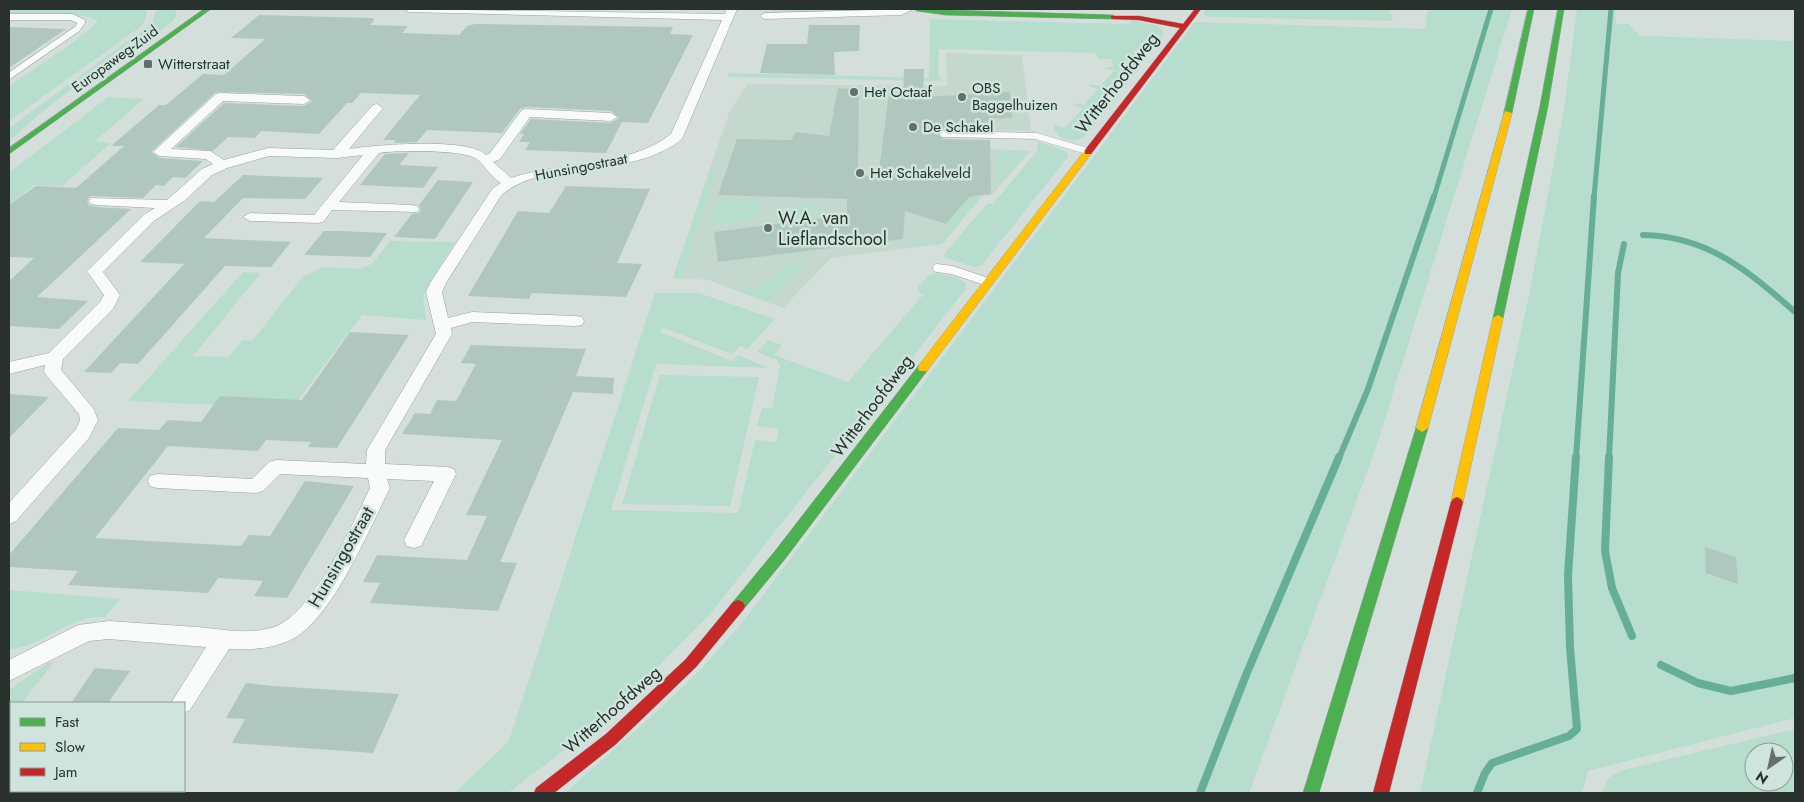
<svg xmlns="http://www.w3.org/2000/svg" width="1804" height="802" viewBox="0 0 1804 802" font-family="Jost,sans-serif">
<rect width="100%" height="100%" fill="#d4dfdb"/>
<path fill="#c4d8d0" d="M946 53 1022 55 1031 131 937 129 938 147 1030 151 992 195 982 196 942 244 831 258 783 308 708 280 673 278 730 110 748 84 947 86Z"/>
<g fill="#b7ddcf" fill-rule="evenodd">
<path d="M9 9H147L145 21 140 27 9 121V86L68 46 98 22 93 18 83 16 9 14Z"/>
<path d="M156 9H174L177 15 173 21 128 55 92 75H87L85 77H89L50 105 9 141V128L147 27 153 21Z"/>
<path d="M773 9H899L772 12Z"/>
<path d="M1206 9H1389L1393 21 1212 17 1203 15Z"/>
<path d="M1428 9H1512L1376 448 1249 793H565L661 708 705 665 746 618 1195 22 1425 29Z"/>
<path d="M1577 9H1615L1616 24H1629L1640 36 1795 41V718L1588 771 1582 793H1420L1529 295 1564 109Z"/>
<path d="M930 19 1128 24 1133 20 1158 26 1164 32 1156 45 1140 60 1138 69 1083 138C1073 143 1054 140 1054 125L1065 128 1083 108 1073 105 1075 103 1084 105 1098 89 1088 86 1091 84 1100 86 1114 71 1103 68 1113 67 1111 59H1098L1095 53 939 49 938 76 941 78V81L728 77 729 73 929 78Z"/>
<path d="M108 97 144 99 95 141 111 143 62 186 34 185 9 205V173Z"/>
<path d="M1037 141C1043 143 1062 149 1068 153V157L982 265 975 267 945 258 944 254 987 204H993L1037 151Z"/>
<path d="M997 150 1027 151 996 186 997 151Z"/>
<path d="M710 172H717L682 279 673 278Z"/>
<path d="M982 196 942 244 911 247 922 239 935 243 951 225 946 223 954 199Z"/>
<path d="M716 199 760 200 758 219 708 226Z"/>
<path d="M792 203 823 204 822 214 789 218Z"/>
<path d="M390 241 455 242 423 295 426 320 362 315 292 408 128 401 243 272 261 273 193 356 229 357 243 340 252 341 304 275H308L323 267 360 269 372 264Z"/>
<path d="M809 260 769 301 739 291 744 286 756 290 785 263Z"/>
<path d="M937 273 958 278 966 283V289L711 613 638 687 574 743 508 793H455L509 741 655 293H699L775 319 747 349 740 346 732 354 664 328 660 332 732 361 738 355 768 368 656 364 611 510 738 513 755 440 776 442 779 429 757 426 762 408H772L780 366 777 360 757 352 768 340 782 345 774 355 848 382 924 294H920L918 287 928 276Z"/>
<path d="M660 375 759 377 730 506 622 504Z"/>
<path d="M9 590 120 599 105 617C71 613 42 648 9 649Z"/>
<path d="M48 663H53L22 703H11V717L9 720V690Z"/>
<path d="M1795 729V793H1602L1608 778 1623 770ZM1754 752H1784V782H1754Z"/>
</g>
<g fill="none" stroke-linecap="round" stroke-linejoin="round">
<g stroke="#67ae98" stroke-width="5">
<path d="M1434 197 1491 9"/>
<path d="M1594 197 1611 9"/>
</g>
<g stroke="#67ae98" stroke-width="6">
<path d="M1643 235C1708 236 1748 271 1795 312"/>
<path d="M1339 458 1368 389 1434 196"/>
<path d="M1576 458 1594 196"/>
<path d="M1609 458 1618 273 1624 244"/>
</g>
<g stroke="#67ae98" stroke-width="8">
<path d="M1609 457 1605 551 1612 588 1632 636"/>
<path d="M1661 665 1698 683 1731 691 1795 678"/>
<path d="M1200 793 1246 675 1339 457"/>
<path d="M1477 793 1485 773 1492 763 1569 736 1577 729 1570 648 1568 575 1576 457"/>
</g>
</g>
<g fill="#b0c7bf">
<path d="M259 15 373 18 372 19H375L370 25 408 26 402 33 459 35 467 26 475 24 673 27 670 34 693 35 648 123 622 122 606 153 525 150 530 142H519L524 134H520L531 119 611 123 619 118 611 111 526 107 520 109 502 133 427 130 417 142 394 143 396 140H383L420 95 361 93 352 103H347L319 134 261 131 255 138 228 137 213 151 176 147 224 103 304 106 312 101 304 94 216 92 151 152 160 158 203 161 185 178 173 177 164 186 156 185 143 198 91 196 87 200 89 205 96 207 131 209 37 297 88 301 59 329 9 326V281L34 258 9 257V205L36 186 76 188 124 146H111L159 105H166L203 74 224 75 265 39 231 38Z"/>
<path d="M809 25H860L859 51 834 52 835 75 760 73 767 44H807Z"/>
<path d="M9 27 66 29 9 68Z"/>
<path d="M904 69H924L923 97 1010 92 1012 118 990 119V130L943 129 938 133 943 139 990 140 991 194 969 197 946 224 905 211 903 239 718 262 714 232 847 215V199L718 195 737 139 791 140 796 132 829 136 838 88 859 90 858 175 878 177 889 94 903 95Z"/>
<path d="M409 153 399 165 438 167 423 188 360 185 385 154Z"/>
<path d="M243 175 323 178 305 199 243 198 204 238 291 242 271 267 225 266 138 364 120 363 111 373 84 372 184 264 140 262 200 201 214 202Z"/>
<path d="M438 180 473 182 435 239 394 237 412 214 419 213 421 210 419 205Z"/>
<path d="M566 186 650 189 617 263 642 264 626 297 532 293 529 299 468 296 518 211 549 213Z"/>
<path d="M324 231H340L387 233 370 257 304 255Z"/>
<path d="M350 332 409 335 337 448 308 447 311 442 266 440 258 451 168 446 95 538 241 546 249 535 270 536 305 481 354 486 287 598 254 596 263 581 218 578 208 593 68 585 78 571 9 567V555L118 428 159 430 168 420 201 422 220 396 302 400Z"/>
<path d="M471 345 586 349 576 376 614 378 613 394 573 392 500 562 517 563 498 611 370 603 380 583 363 582 377 555 467 560 487 516 466 515 502 440 402 434 415 413 430 414 437 400 456 401 476 364 461 363Z"/>
<path d="M9 394 49 397 9 438Z"/>
<path d="M1705 547 1736 557 1738 584 1706 573Z"/>
<path d="M95 668 130 671 108 703H71Z"/>
<path d="M246 683 273 686 399 694 373 753 232 743 245 719 226 718Z"/>
</g>
<g fill="none" stroke-linecap="round" stroke-linejoin="round">
<g stroke="#9aa29f" stroke-width="7">
<g id="lane-far1">
<path d="M9 17H72L82 22 77 29 9 76"/>
<path d="M943 134 1036 136 1087 151"/>
</g>
</g>
<g stroke="#9aa29f" stroke-width="9">
<path id="lane" d="M937 268 952 270 988 282"/>
</g>
<g stroke="#9aa29f" stroke-width="1">
<g id="street">
<path d="M404 9 725 14 727 9H737L682 139C629 181 550 157 504 193 498 198 494 208 489 215 475 238 460 260 446 283L442 292 448 318 472 312 576 316 582 317 584 321 582 325 576 326 472 322 451 328 452 334 385 450V464L447 467 454 469 456 474 421 546 414 548 407 546 404 540 434 481 387 479 390 488C369 529 335 613 296 637 275 649 252 650 229 649L190 710 184 713V703H171L206 647 109 639 89 641 9 681V660L78 625 109 621C138 623 168 625 197 627 222 629 252 636 277 626 315 609 352 525 370 488L368 478 280 474 263 491 256 493 157 488 150 486 148 481 150 476 157 474 252 479 269 462 276 460 366 464 367 450 436 334 426 292 430 283 493 188 501 183C490 177 484 162 473 157 456 150 398 150 379 153L339 202 412 205 417 206 419 209 417 212 332 210 323 222 318 223 250 221 243 217 250 213 314 215 363 155 337 158 269 156 227 168 212 175 184 201 155 220 103 272 120 295 113 309 63 359 61 370 93 408 98 420 89 438 16 521 9 524V503L76 429 80 420 79 414 46 375 44 371 45 365 9 374V362L49 353 100 302 104 295 87 271 145 214 155 208 96 205 91 204 89 201 91 198 167 200 202 169 213 164 206 159 160 156 153 152 216 94 220 93 304 96 310 100 304 104 223 101 171 149 210 151 224 160 268 148 333 150 373 105 377 104 383 108 349 149C375 145 469 137 486 155L490 153 522 110 526 109 611 113 617 117 611 121 530 117 500 159 493 162 511 178C562 161 630 167 671 134L722 20 409 12Z"/>
<path d="M914 9 901 15 765 19 760 16 765 13Z"/>
</g>
</g>
<g stroke="#9aa29f" stroke-width="1">
<g id="fast">
<path d="M204 9H211L9 154V148Z"/>
<path d="M914 9 1113 15 1116 17 1113 19 946 15 917 11Z"/>
<path d="M1528 9H1534L1512 113 1508 115 1504 113Z"/>
<path d="M1558 9H1564L1548 106 1503 318 1498 321 1493 318 1540 106Z"/>
<path d="M923 364 928 368 927 371 785 559 743 610 738 612 733 610 731 606 733 602 775 551 919 365Z"/>
<path d="M1422 424 1428 428 1319 793H1303L1416 428Z"/>
</g>
</g>
<g stroke="#9aa29f" stroke-width="1">
<g id="slow">
<path d="M1505 111 1512 113 1428 428 1422 432 1416 428Z"/>
<path d="M1088 149 1092 152 1091 154 927 371H919L918 368 919 365 1085 150Z"/>
<path d="M1498 315 1503 318 1463 502 1461 505 1457 507 1453 505 1451 502 1493 318Z"/>
</g>
</g>
<g stroke="#9aa29f" stroke-width="1">
<g id="jam">
<path d="M1195 9H1201L1091 154H1085V150L1180 28 1139 20 1113 19 1111 18V16H1139L1183 24Z"/>
<path d="M1457 497 1461 499 1463 502 1389 793H1373L1451 502 1453 499Z"/>
<path d="M738 600 743 602 745 606 743 610 696 667 616 744 554 793H534L536 788 606 734 686 659 733 602Z"/>
</g>
</g>
<use href="#lane-far1" stroke="#f9fafa" stroke-width="6"/>
<use href="#lane" stroke="#f9fafa" stroke-width="8"/>
<use href="#street" fill="#f9fafa" fill-rule="evenodd"/>
<use href="#fast" fill="#4caf50" fill-rule="evenodd"/>
<use href="#slow" fill="#ffc107" fill-rule="evenodd"/>
<use href="#jam" fill="#c62828" fill-rule="evenodd"/>
</g>
<g fill="#656e6b" stroke="#cfe4dc" stroke-width="2">
<rect x="143" y="59" width="10" height="10" rx="2.5"/>
<circle cx="854" cy="92" r="5"/>
<circle cx="962" cy="97" r="5"/>
<circle cx="913" cy="127" r="5"/>
<circle cx="860" cy="173" r="5"/>
<circle cx="768" cy="228" r="5"/>
</g>
<g text-anchor="middle" stroke-width="5" stroke-linejoin="round" paint-order="stroke">
<g font-size="15" fill="#29312e" stroke="#cfe4dc">
<text transform="translate(115 59) rotate(-36)" y="5">Europaweg-Zuid</text>
<text transform="translate(581 167) rotate(-11)" y="5">Hunsingostraat</text>
</g>
<g font-size="15" fill="#29312e" stroke="#cfe4dc" text-anchor="start">
<text x="158" y="69">Witterstraat</text>
<text x="972" y="93">OBS<tspan x="972" dy="17">Baggelhuizen</tspan></text>
<text x="864" y="97">Het Octaaf</text>
<text x="923" y="132">De Schakel</text>
<text x="870" y="178">Het Schakelveld</text>
</g>
<g font-size="18" fill="#29312e" stroke="#cfe4dc">
<text transform="translate(1117 83) rotate(-52)" y="6">Witterhoofdweg</text>
<text transform="translate(872 406) rotate(-53)" y="6">Witterhoofdweg</text>
<text transform="translate(341 557) rotate(-60)" y="6">Hunsingostraat</text>
<text transform="translate(612 710) rotate(-41)" y="6">Witterhoofdweg</text>
</g>
<g font-size="18" fill="#29312e" stroke="#cfe4dc" text-anchor="start">
<text x="778" y="224">W.A. van<tspan x="778" dy="21">Lieflandschool</tspan></text>
</g>
</g>
<rect width="1804" height="802" fill="none" stroke="#29312e" stroke-width="20"/>
<rect x="10" y="702" width="175" height="90" fill="#cfe4dc" stroke="#8d9c96"/>
<rect x="20" y="718" width="25" height="8" fill="#4caf50" stroke="#8d9c96"/>
<text x="55" y="727" font-size="15" fill="#29312e">Fast</text>
<rect x="20" y="743" width="25" height="8" fill="#ffc107" stroke="#8d9c96"/>
<text x="55" y="752" font-size="15" fill="#29312e">Slow</text>
<rect x="20" y="768" width="25" height="8" fill="#c62828" stroke="#8d9c96"/>
<text x="55" y="777" font-size="15" fill="#29312e">Jam</text>
<g transform="translate(1769 767) rotate(214)"><circle r="24" fill="#cfe4dc" stroke="#8d9c96"/>
<path d="M0-4L9 19L0 12L-9 19Z" fill="#656e6b"/>
<text y="-8" font-size="14" font-weight="bold" text-anchor="middle" fill="#29312e">N</text>
</g>
</svg>
